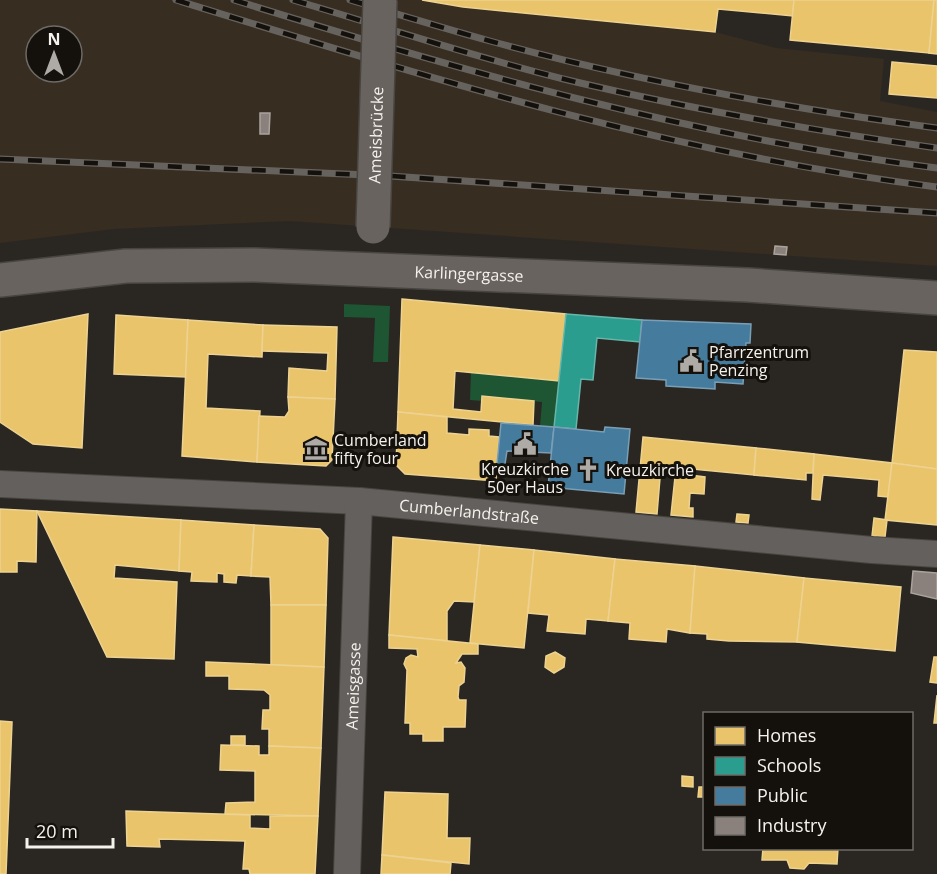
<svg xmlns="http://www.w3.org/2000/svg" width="937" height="874" viewBox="0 0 937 874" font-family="'Open Sans',sans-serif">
<rect width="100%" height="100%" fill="#2a2722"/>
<path fill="#372d21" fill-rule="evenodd" d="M0 0H422L463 7 715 32 776 48 884 59 880 101 937 112V266L289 221 114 229 0 243ZM36 36H72V72H36Z"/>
<g fill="#1e5532">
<path d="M344 304 390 306 388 362H373L375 318 344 317Z"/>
<path d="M471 372 559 381 554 427 540 426 542 402 482 396V401L470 400Z"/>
</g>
<g fill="#e9c46a" stroke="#edd291" stroke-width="1.5">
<path d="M422 0H794L793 16 718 9 715 32 463 7Z"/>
<path d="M794 0H934L929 53 790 40Z"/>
<path d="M934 0H937V54L929 53Z"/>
<path d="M892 62 937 66V98L889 94Z"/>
<path d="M402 299 566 314 559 381 455 371 453 409 481 412 482 396 534 401 533 425 398 412Z"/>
<path d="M88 314 82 448 33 444 0 422V332Z"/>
<path d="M116 315 188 320 186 377 114 374Z"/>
<path d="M188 320 263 325 262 357 208 354 206 408 260 411 257 462 182 456Z"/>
<path d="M263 325 337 327 335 399 288 397 289 368 327 371 328 353 262 351Z"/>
<path d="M904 350 937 352V469L892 463Z"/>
<path d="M288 397 335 399 332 460 326 466 257 462 259 416 285 417 289 411Z"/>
<path d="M398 412 447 417V433L469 435V429L489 430V436L499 437 496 481 405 474 396 465Z"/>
<path d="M643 437 756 448 754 475 661 466 657 514 636 512Z"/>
<path d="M756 448 814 454 813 473H806V480L754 475Z"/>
<path d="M814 454 892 463 888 497 878 496 879 480 823 475 820 500 812 499Z"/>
<path d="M892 463 937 469V525L885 520Z"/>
<path d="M690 475 705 477 704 494 690 493 689 508H693V517L671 515 675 477 690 478Z"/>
<path d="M0 509 37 511 36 562 17 561V572H0Z"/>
<path d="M37 511 181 520 179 571 115 565 114 578 177 582 174 659 107 657Z"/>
<path d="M737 514 749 515 748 523 736 522Z"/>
<path d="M874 518 887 520 885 537 872 536Z"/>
<path d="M181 520 254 525 251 576 237 575 236 583 224 582V574L217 573V582L191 581 192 572 179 571Z"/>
<path d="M254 525 320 529 328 538 326 605H271L270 577 251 576Z"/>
<path d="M393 537 480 545 474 602 454 601 447 611V641L389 635Z"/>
<path d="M480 545 534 550 524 648 470 643Z"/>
<path d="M534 550 615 559 608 621 586 619 585 634 547 631 549 615 528 613Z"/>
<path d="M615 559 695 566 690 633 667 629 666 642 629 639 630 623 608 621Z"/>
<path d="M695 566 804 578 797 642 729 641 707 639V634L690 633Z"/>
<path d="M804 578 901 587 895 651 797 642Z"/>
<path d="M271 605H326L324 667 271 665Z"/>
<path d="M389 635 478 644V654H462L456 663 461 662 465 668 464 682 459 686 458 697 459 700H466L465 727H443V741H423V734H410V723H405L407 670 404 664 406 658 411 655 418 657 417 649 389 648Z"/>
<path d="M555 652 565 658 564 667 554 673 545 667 546 656Z"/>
<path d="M934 657H937V683L930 682Z"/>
<path d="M206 662 324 667 321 748 269 746V729H262L263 710H270V695L264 690 229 689V676H206Z"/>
<path d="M937 695V723H934Z"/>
<path d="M0 721 12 722 6 874H0Z"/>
<rect x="231" y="736" width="14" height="9"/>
<path d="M221 745 259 746V755H269V746L321 748 318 816 225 814 226 803 255 802V771L220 770Z"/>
<path d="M682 776 693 777V787L682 786Z"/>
<path d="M699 787H704V797H698Z"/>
<path d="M385 792 448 794 447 838H470L469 864 382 855Z"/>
<path d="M126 811 250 815V828L270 829V816H318L315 874H250L249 869H243L245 841 159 839 160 847 127 846Z"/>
<path d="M763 848H838L837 864 809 863 804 869 790 868 787 860H762Z"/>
<path d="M382 855 451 863 450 874H381Z"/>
</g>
<path fill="#2a9d8f" stroke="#67b6ab" stroke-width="1.5" d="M566 314 642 320 640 342 597 338 593 380 581 379 576 429 554 427Z"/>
<g fill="#457b9d" stroke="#7a9eb5" stroke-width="1.5">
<path d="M642 320 751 324 750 343H746L743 384 715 382V389L666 386V380L636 378Z"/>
<path d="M501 423 554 427 551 453 507 451 505 464H497Z"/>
<path d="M554 427 604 432 605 427 630 429 624 494 548 487Z"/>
</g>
<g fill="#8a817c" stroke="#aaa39e" stroke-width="1.5">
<path d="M260 113H270L269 134H260Z"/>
<path d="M775 246 787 247 786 255 774 254Z"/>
<path d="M913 571 937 573V599L911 593Z"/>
</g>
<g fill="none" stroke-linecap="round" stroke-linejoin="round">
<g stroke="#484541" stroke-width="28">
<g id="street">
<path id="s1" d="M0 484 359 501 872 550 937 554"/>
<path id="s2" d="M347 874 359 501"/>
</g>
</g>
<g stroke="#484541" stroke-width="36">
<g id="secondary">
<path id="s3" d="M0 280 126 266 254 265 748 285 937 298"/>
</g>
</g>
<use href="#street" stroke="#63605d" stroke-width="26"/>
<use href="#secondary" stroke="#696360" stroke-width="33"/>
<g stroke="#66635f" stroke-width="7">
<g id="rail">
<path d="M176 0C426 77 676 155 937 187"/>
<path d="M234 0C464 72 697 138 937 168"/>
<path d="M293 0C387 28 481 59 576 82 695 110 816 131 937 148"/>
<path d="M350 0C397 14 443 28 490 41 636 81 787 108 937 128"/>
<path d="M0 159 390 176 937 213"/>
</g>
</g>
<use href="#rail" stroke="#14110d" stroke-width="4.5" stroke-dasharray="14" stroke-linecap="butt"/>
<g stroke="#484541" stroke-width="36" stroke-linecap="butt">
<g id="secondary-bridge">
<path id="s4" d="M373 227 380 0"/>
</g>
</g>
<use href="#secondary-bridge" stroke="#696360" stroke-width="33"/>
</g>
<defs>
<g id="civic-bare" transform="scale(1.8)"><path d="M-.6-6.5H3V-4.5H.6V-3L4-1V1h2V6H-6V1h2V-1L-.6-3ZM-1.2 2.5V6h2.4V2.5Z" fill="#aeaaa5" stroke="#14110d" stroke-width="2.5" paint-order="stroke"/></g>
<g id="museum-bare" transform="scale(1.8)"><path d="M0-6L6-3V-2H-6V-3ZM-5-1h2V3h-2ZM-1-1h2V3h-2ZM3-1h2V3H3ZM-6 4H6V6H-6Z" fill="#aeaaa5" stroke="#14110d" stroke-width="2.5" paint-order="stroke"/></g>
<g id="church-bare" transform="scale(1.8)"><path d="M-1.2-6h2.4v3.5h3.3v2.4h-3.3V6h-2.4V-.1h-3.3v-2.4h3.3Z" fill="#aeaaa5" stroke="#14110d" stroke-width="2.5" paint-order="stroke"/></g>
</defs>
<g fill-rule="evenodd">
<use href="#civic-bare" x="691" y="361"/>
<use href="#civic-bare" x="525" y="444"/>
<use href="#museum-bare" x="316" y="449"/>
<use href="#church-bare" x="588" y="470"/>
</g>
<g text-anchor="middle" stroke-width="6" stroke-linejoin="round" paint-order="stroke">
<g font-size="16" fill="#f5f1ec" stroke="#14110d">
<text dy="6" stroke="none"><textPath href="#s4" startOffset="92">Ameisbrücke</textPath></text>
<text dy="6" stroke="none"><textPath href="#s3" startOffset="470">Karlingergasse</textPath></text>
<text dy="6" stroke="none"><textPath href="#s1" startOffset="470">Cumberlandstraße</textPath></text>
<text dy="6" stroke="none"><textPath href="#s2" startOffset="188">Ameisgasse</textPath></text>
</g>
<g font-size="16" fill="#f5f1ec" stroke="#14110d" text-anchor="start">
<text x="709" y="358">Pfarrzentrum<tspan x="709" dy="18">Penzing</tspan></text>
<text x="334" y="446">Cumberland<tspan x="334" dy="18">fifty four</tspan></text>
<text x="525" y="475" text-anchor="middle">Kreuzkirche<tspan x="525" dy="18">50er Haus</tspan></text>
<text x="606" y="476">Kreuzkirche</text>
</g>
</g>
<rect x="703" y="712" width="210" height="138" fill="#14110d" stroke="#6e6b66" stroke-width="1.5"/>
<rect x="715" y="727" width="30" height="18" fill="#e9c46a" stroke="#6e6b66" stroke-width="1.5"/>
<text x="757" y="742" font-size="18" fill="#f5f1ec">Homes</text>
<rect x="715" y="757" width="30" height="18" fill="#2a9d8f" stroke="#6e6b66" stroke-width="1.5"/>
<text x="757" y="772" font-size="18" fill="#f5f1ec">Schools</text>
<rect x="715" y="787" width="30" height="18" fill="#457b9d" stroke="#6e6b66" stroke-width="1.5"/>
<text x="757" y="802" font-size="18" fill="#f5f1ec">Public</text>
<rect x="715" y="817" width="30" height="18" fill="#8a817c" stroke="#6e6b66" stroke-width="1.5"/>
<text x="757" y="832" font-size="18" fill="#f5f1ec">Industry</text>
<g transform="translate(54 54)"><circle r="28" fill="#14110d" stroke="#6e6b66" stroke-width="1.5"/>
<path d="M0-4.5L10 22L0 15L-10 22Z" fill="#aeaaa5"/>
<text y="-9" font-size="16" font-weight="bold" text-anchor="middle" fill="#f5f1ec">N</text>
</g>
<path d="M27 838v9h86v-9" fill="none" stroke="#f5f1ec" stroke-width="3"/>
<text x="36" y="838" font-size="18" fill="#f5f1ec" stroke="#14110d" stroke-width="4.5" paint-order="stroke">20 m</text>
</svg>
